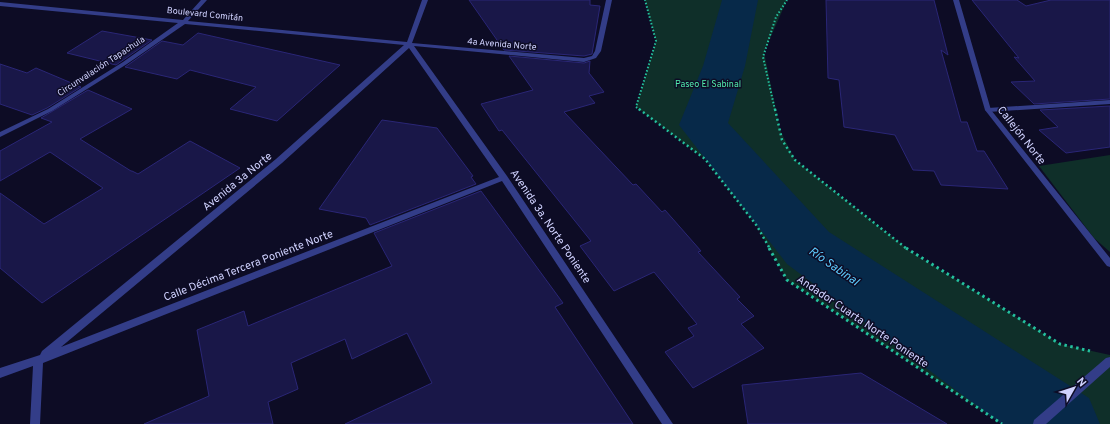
<svg xmlns="http://www.w3.org/2000/svg" width="1110" height="424" viewBox="0 0 1110 424" font-family="Overpass,sans-serif">
<rect width="100%" height="100%" fill="#0d0c25"/>
<g fill="#0f2f29">
<path d="M645 0H787L764 52 780 130 795 160 910 251 1060 344 1110 355V424H1002L787 280 757 226 705 159 636 107 656 41Z"/>
<path d="M1110 155V252L1094 238 1039 166Z"/>
</g>
<g fill="none" stroke-linecap="round" stroke-linejoin="round">
<path fill="#072949" fill-rule="evenodd" d="M722 0H758L745 66 728 123 829 232 1089 398 1100 424H1001L787 264 679 125 703 66Z"/>
</g>
<g fill="#191748" stroke="#2a2676">
<path d="M469 0H590V5L600 6 592 54 584 56 504 50Z"/>
<path d="M826 0H934L948 55 941 50 961 122H967L977 151H984L1008 189 941 185 934 171 913 170 895 135 844 127 839 80 828 78Z"/>
<path d="M972 0H1017L1026 6 1051 0H1110V99L1034 104 1011 82 1035 81 1014 57 1019 58Z"/>
<path d="M102 31 152 40 116 65 67 53Z"/>
<path d="M198 33 340 65 277 121 230 109 256 87 190 70 177 79 125 67 162 41 183 45Z"/>
<path d="M509 56 584 63 590 61 589 73 604 92 589 96 595 103 564 112 633 185 636 184 662 212 665 210 701 251 698 252 740 297 737 299 754 316 741 324 764 348 693 388 665 352 694 336 688 328 697 324 654 272 614 291 580 246 591 241 502 130 499 131 481 104 533 90Z"/>
<path d="M0 64 27 73 36 68 81 87 47 108 32 115 0 104Z"/>
<path d="M88 90 132 109 80 139 131 171H132L138 174 190 141 240 168 42 303 0 268V193L44 224 103 188 50 152 0 181V151L52 122 41 118Z"/>
<path d="M1110 106V147L1066 153 1039 130 1058 127 1040 110Z"/>
<path d="M382 120 437 128 473 176 471 177 476 184 370 225 366 218 319 209Z"/>
<path d="M481 191 563 303 555 307 633 424H345L432 383 407 333 352 359 345 339 291 363 298 389 268 402 273 424H144L209 396 197 330 244 311 248 326 392 266 374 233Z"/>
<path d="M861 373 947 424H748L742 385Z"/>
</g>
<g fill="none" stroke-linecap="round" stroke-linejoin="round">
<g stroke="#24c09e" stroke-width="2" stroke-dasharray="1.5 2" stroke-linecap="butt">
<path d="M640 110 636 107 656 41 645 0"/>
<path d="M775 110 763 57 776 17 787 0"/>
</g>
<g stroke="#24c09e" stroke-width="2.5" stroke-dasharray="2 3" stroke-linecap="butt">
<path d="M639 109 705 159 757 226 770 249"/>
<path d="M775 109 782 140 795 160 907 249"/>
</g>
<g stroke="#24c09e" stroke-width="3" stroke-dasharray="2.5 3.5" stroke-linecap="butt">
<path d="M769 248 787 280 1002 424"/>
<path d="M906 248 1060 344 1090 351"/>
</g>
<path fill="#333d88" fill-rule="evenodd" d="M1110 100V104L988 112 985 110 988 108Z"/>
<g fill="#333d88" fill-rule="evenodd">
<path d="M201 0H207L188 21 407 42 422 0H428L412 43 584 58 592 56 595 51 606 0H612L601 51 596 58 584 62 414 46 507 176 673 424H662L502 181 43 363 40 424H30L33 366 0 378V368L40 355 42 351 276 159 404 45 185 24 127 64 52 111 0 137V132L48 109 123 62 178 23 0 6V2L183 20ZM409 48 499 177 61 347 282 163Z"/>
<path d="M953 0H959L991 110 1110 258V267L1107 266 985 110Z"/>
</g>
<path fill="#333d88" fill-rule="evenodd" d="M1110 357V367L1046 424H1033L1034 420 1106 358Z"/>
</g>
<g text-anchor="middle" stroke-width="3" stroke-linejoin="round" paint-order="stroke">
<g font-size="9" fill="#d0d2ff" stroke="#0d0c25">
<text transform="translate(205 14) rotate(6)" y="3">Boulevard Comitán</text>
<text transform="translate(502 44) rotate(5)" y="3">4a Avenida Norte</text>
<text transform="translate(101 66) rotate(-33)" y="3">Circunvalación Tapachula</text>
</g>
<g font-size="9" fill="#51eaac" stroke="#0d0c25">
<text x="708" y="87">Paseo El Sabinal</text>
</g>
<g font-size="11" fill="#d0d2ff" stroke="#0d0c25">
<text transform="translate(1022 135) rotate(52)" y="4">Callejón Norte</text>
<text transform="translate(237 181) rotate(-39)" y="4">Avenida 3a Norte</text>
<text transform="translate(551 226) rotate(56)" y="4">Avenida 3a. Norte Poniente</text>
<text transform="translate(248 265) rotate(-21)" y="4">Calle Décima Tercera Poniente Norte</text>
<text transform="translate(863 321) rotate(34)" y="4">Andador Cuarta Norte Poniente</text>
</g>
<g font-size="12" font-style="italic" fill="#5ecdff" stroke="#0d0c25">
<text transform="translate(834 266) rotate(35)" y="4">Río Sabinal</text>
</g>
</g>
<g transform="translate(1074 388) rotate(51)" stroke="#0d0c25" stroke-width="3" paint-order="stroke">
<path d="M0-3L7 15L0 10L-7 15Z" fill="#d0d2ff"/>
<text y="-6" font-size="11" font-weight="bold" text-anchor="middle" fill="#d0d2ff">N</text>
</g>
</svg>
